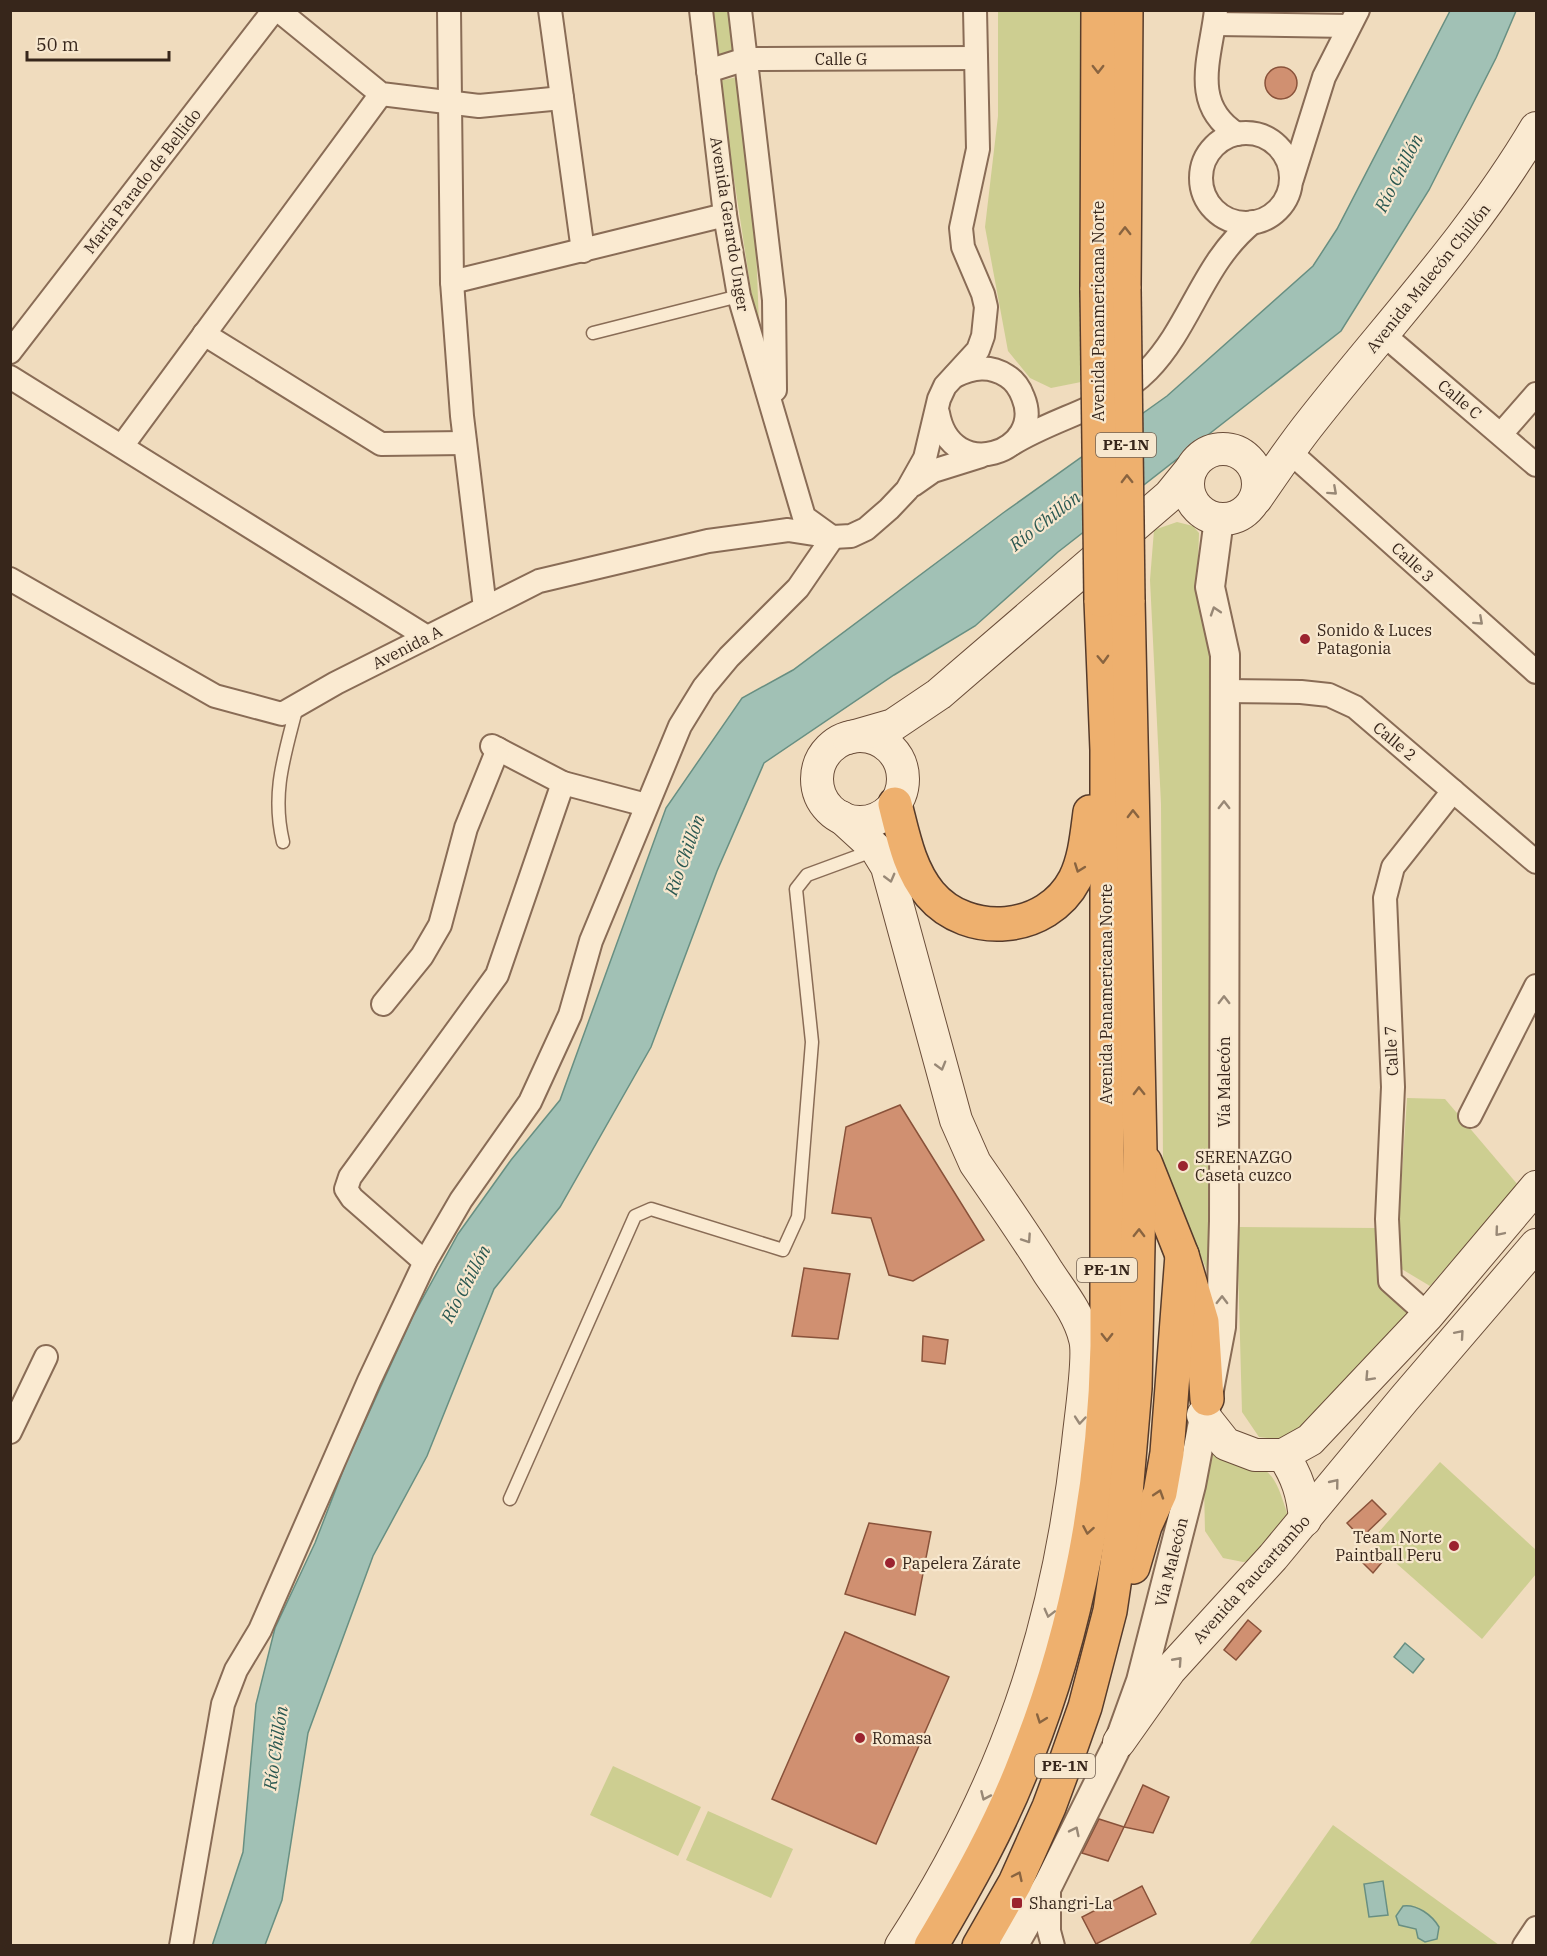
<svg xmlns="http://www.w3.org/2000/svg" width="1547" height="1956" viewBox="0 0 1547 1956" font-family="'IBM Plex Serif',serif">
<rect width="100%" height="100%" fill="#f0dcbe"/>
<g fill="#cdce91">
<path d="M708 11H729L734 53 714 56Z"/>
<path d="M998 11H1084L1081 382 1051 388 1030 378 1008 351 985 227 998 116Z"/>
<path d="M737 77 755 222 760 349 719 81Z"/>
<path d="M1177 522 1193 526 1199 533 1197 596 1218 660 1210 1279C1196 1240 1176 1205 1163 1166L1161 804 1150 580 1154 530Z"/>
<path d="M1407 1098 1445 1099 1518 1185 1430 1286 1400 1268 1398 1233Z"/>
<path d="M1237 1227 1375 1228 1387 1283 1422 1316 1295 1441 1259 1437 1242 1412Z"/>
<path d="M1224 1452C1273 1471 1273 1468 1289 1519L1253 1561 1243 1562 1223 1558 1205 1531 1204 1486 1208 1453Z"/>
<path d="M1440 1462 1536 1550V1574L1482 1639 1371 1541Z"/>
<path d="M613 1766 701 1807 678 1856 590 1815Z"/>
<path d="M708 1811 793 1849 771 1898 686 1860Z"/>
<path d="M1333 1825 1499 1945 1248 1946Z"/>
</g>
<g fill="#a1c1b5" stroke="#688f82" stroke-width="1.5">
<path d="M1450 11H1516L1496 58 1429 190 1341 331 1058 552 975 626 894 675 764 763 717 871 651 1047 560 1207 494 1289 427 1456 373 1556 308 1733 282 1900 265 1945 212 1946 243 1852 256 1704 275 1628 315 1543 346 1463 413 1316 458 1234 511 1160 560 1100 666 808 742 698 793 670 1003 513 1167 396 1313 266 1337 229Z"/>
<path d="M1405 1643 1424 1659 1413 1673 1394 1657Z"/>
<path d="M1383 1881 1388 1915 1369 1917 1364 1884Z"/>
<path d="M1403 1906C1417 1904 1432 1915 1439 1927L1437 1939 1425 1942 1418 1938 1416 1929 1399 1925 1396 1916Z"/>
</g>
<g fill="#d09071" stroke="#89523a" stroke-width="1.5">
<circle cx="1281" cy="83" r="16"/>
<path d="M900 1105 984 1240 913 1281 889 1275 871 1218 832 1213 846 1127Z"/>
<path d="M804 1268 850 1274 838 1339 792 1336Z"/>
<path d="M923 1336 948 1340 945 1364 922 1361Z"/>
<path d="M1372 1500 1386 1514 1361 1538 1347 1523Z"/>
<path d="M869 1523 931 1532 915 1615 845 1594Z"/>
<path d="M1371 1549 1383 1561 1373 1573 1360 1560Z"/>
<path d="M1248 1620 1261 1631 1236 1660 1224 1650Z"/>
<path d="M845 1632 949 1677 876 1844 772 1799Z"/>
<path d="M1143 1785 1169 1797 1153 1833 1124 1827Z"/>
<path d="M1099 1819 1124 1827 1108 1861 1082 1853Z"/>
<path d="M1142 1886 1156 1914 1096 1944 1082 1917Z"/>
</g>
<g fill="none" stroke-linecap="round" stroke-linejoin="round">
<g stroke="#896c56" stroke-width="15">
<g id="service">
<path d="M593 333 739 296"/>
<path d="M283 842C271 792 285 754 297 706"/>
<path d="M510 1499 635 1216 651 1209 783 1250 798 1217 812 1042 796 889 807 875 875 850"/>
</g>
</g>
<g stroke="#896c56" stroke-width="26">
<g id="minor">
<path d="M278 10 381 94 479 106 562 98"/>
<path d="M449 10 452 282 462 416 485 608"/>
<path d="M550 10 583 251"/>
<path d="M701 10 725 215 739 296 804 517 829 535"/>
<path d="M740 10 774 300 775 390"/>
<path d="M1216 10C1211 56 1189 104 1237 134"/>
<path d="M1215 24 1349 26"/>
<path d="M708 71 746 59 976 58"/>
<circle cx="1246" cy="178" r="45"/>
<path d="M1292 179 1324 77 1358 10"/>
<path d="M452 282 725 215"/>
<path d="M204 334 381 444 465 443"/>
<path d="M1384 335 1536 465"/>
<path d="M10 352 274 10"/>
<path d="M10 377 427 637"/>
<path d="M938 413C951 485 1046 452 1023 397 1020 389 1015 381 1007 376 990 365 973 367 955 376"/>
<path d="M1501 434 1536 394"/>
<path d="M1012 444C1055 417 1112 407 1148 370 1191 326 1203 262 1253 222"/>
<path d="M122 446 381 94"/>
<path d="M1290 452 1536 672"/>
<path d="M913 485 933 471 981 456"/>
<path d="M10 579 215 696 282 714 336 683 539 581 708 541 788 530 833 537 851 536 866 529 889 509 907 490 925 458 939 399 945 386 978 350 983 336 986 307 983 294 963 247 961 228 978 149 975 10"/>
<path d="M1224 691 1301 692 1329 695 1355 707 1536 862"/>
<path d="M492 746 563 783 646 805"/>
<path d="M383 1004 422 956 440 925 466 828 498 749"/>
<path d="M1470 1116 1536 986"/>
<path d="M425 1262 352 1198 346 1189 350 1177 497 975 563 783"/>
<path d="M1428 1315 1390 1281 1387 1219 1393 1087 1385 898 1393 867 1453 791"/>
<path d="M10 1432 46 1357"/>
<path d="M1049 1883V1931L1053 1946"/>
<path d="M181 1946 223 1704 236 1670 260 1630 369 1381 425 1262 461 1200 530 1102 570 1015 591 941 680 726 704 687 729 657 798 588 833 537"/>
<path d="M1524 1946 1536 1928"/>
</g>
</g>
<g stroke="#896c56" stroke-width="32">
<path id="tertiary" d="M1013 1946 1049 1883 1119 1742 1141 1681 1191 1485 1221 1327 1224 1221 1225 655 1210 587 1219 519"/>
</g>
<g stroke="#6a4d39" stroke-width="34">
<g id="secondary">
<circle cx="1223" cy="484" r="35"/>
<path d="M1256 499C1274 473 1292 446 1312 421 1389 323 1472 236 1536 128"/>
<circle cx="860" cy="779" r="43"/>
<path d="M848 738 893 725 939 694 1169 496 1191 469"/>
<path d="M841 817 876 849 887 867 956 1120 975 1163C1000 1199 1025 1235 1048 1272 1062 1293 1079 1314 1085 1339 1090 1357 1080 1421 1078 1443 1057 1631 1005 1786 901 1946"/>
<path d="M1203 1415 1226 1444 1255 1455H1283L1310 1440 1428 1315 1536 1187"/>
<path d="M1283 1455C1297 1476 1303 1494 1305 1520"/>
<path d="M1119 1742 1170 1670 1273 1557 1404 1399 1536 1245"/>
</g>
</g>
<g stroke="#563b2b" stroke-width="36">
<g id="trunk">
<path d="M1124 289 1126 10"/>
<path d="M1097 290 1098 10"/>
<path d="M895 804C903 835 909 869 930 894 968 939 1047 933 1075 879 1085 859 1087 835 1090 812"/>
<path d="M1145 1162 1182 1255 1202 1322 1207 1399"/>
<path d="M1133 1567 1145 1526 1160 1493 1167 1453 1182 1255"/>
<path d="M931 1946C967 1885 1001 1825 1026 1759 1078 1629 1104 1486 1107 1346V750L1101 600"/>
<path d="M979 1946 1015 1883 1049 1807 1066 1761 1085 1707 1110 1611 1124 1517 1135 1388 1140 1150 1128 600"/>
</g>
</g>
<use href="#service" stroke="#faead1" stroke-width="12"/>
<use href="#minor" stroke="#faead1" stroke-width="22"/>
<use href="#tertiary" stroke="#faead1" stroke-width="28"/>
<use href="#secondary" stroke="#faead1" stroke-width="32"/>
<use href="#trunk" stroke="#eeb06e" stroke-width="33"/>
<g stroke="#563b2b" stroke-width="36" stroke-linecap="butt">
<g id="trunk-bridge">
<path d="M1124 289 1128 600"/>
<path d="M1097 290 1101 600"/>
</g>
</g>
<use href="#trunk-bridge" stroke="#eeb06e" stroke-width="33"/>
</g>
<defs><path id="oneway-chevron" d="M-2-3.5L2.5 0L-2 3.5" fill="none" stroke-width="1.6" stroke-linecap="round" stroke-linejoin="round" transform="scale(1.5)"/></defs>
<g stroke="#896440">
<use href="#oneway-chevron" transform="translate(1098 69) rotate(90)"/>
<use href="#oneway-chevron" transform="translate(1125 231) rotate(-90)"/>
<use href="#oneway-chevron" transform="translate(1127 479) rotate(-91)"/>
<use href="#oneway-chevron" transform="translate(1103 659) rotate(88)"/>
<use href="#oneway-chevron" transform="translate(1133 814) rotate(-91)"/>
<use href="#oneway-chevron" transform="translate(1079 868) rotate(110)"/>
<use href="#oneway-chevron" transform="translate(1139 1091) rotate(-91)"/>
<use href="#oneway-chevron" transform="translate(1139 1233) rotate(-89)"/>
<use href="#oneway-chevron" transform="translate(1107 1337) rotate(90)"/>
<use href="#oneway-chevron" transform="translate(1159 1494) rotate(-72)"/>
<use href="#oneway-chevron" transform="translate(1088 1530) rotate(100)"/>
<use href="#oneway-chevron" transform="translate(1041 1719) rotate(110)"/>
<use href="#oneway-chevron" transform="translate(1018 1876) rotate(-65)"/>
</g>
<g stroke="#988876">
<use href="#oneway-chevron" transform="translate(1333 491) rotate(42)"/>
<use href="#oneway-chevron" transform="translate(1215 611) rotate(-108)"/>
<use href="#oneway-chevron" transform="translate(1479 621) rotate(42)"/>
<use href="#oneway-chevron" transform="translate(1224 805) rotate(-90)"/>
<use href="#oneway-chevron" transform="translate(890 878) rotate(75)"/>
<use href="#oneway-chevron" transform="translate(1224 1000) rotate(-90)"/>
<use href="#oneway-chevron" transform="translate(941 1066) rotate(74)"/>
<use href="#oneway-chevron" transform="translate(1499 1232) rotate(130)"/>
<use href="#oneway-chevron" transform="translate(1027 1239) rotate(56)"/>
<use href="#oneway-chevron" transform="translate(1222 1300) rotate(-89)"/>
<use href="#oneway-chevron" transform="translate(1460 1334) rotate(-49)"/>
<use href="#oneway-chevron" transform="translate(1369 1377) rotate(133)"/>
<use href="#oneway-chevron" transform="translate(1080 1420) rotate(95)"/>
<use href="#oneway-chevron" transform="translate(1335 1483) rotate(-51)"/>
<use href="#oneway-chevron" transform="translate(1049 1613) rotate(104)"/>
<use href="#oneway-chevron" transform="translate(1178 1661) rotate(-48)"/>
<use href="#oneway-chevron" transform="translate(985 1796) rotate(114)"/>
<use href="#oneway-chevron" transform="translate(1075 1831) rotate(-64)"/>
</g>
<g fill="#9b232f" stroke="#f7e7ce" stroke-width="2">
<circle cx="1305" cy="639" r="6"/>
<circle cx="1183" cy="1166" r="6"/>
<circle cx="1454" cy="1546" r="6"/>
<circle cx="890" cy="1563" r="6"/>
<circle cx="860" cy="1738" r="6"/>
<rect x="1011" y="1897" width="12" height="12" rx="3"/>
</g>
<g text-anchor="middle" stroke-width="4.5" stroke-linejoin="round" paint-order="stroke">
<g fill="#f7e7ce" stroke="#716051" stroke-width="1.5">
<rect x="1096" y="433" width="60" height="24" rx="4.5"/>
<rect x="1077" y="1258" width="60" height="24" rx="4.5"/>
<rect x="1035" y="1754" width="60" height="24" rx="4.5"/>
</g>
<g font-size="15" font-weight="bold" fill="#37261b">
<text x="1126" y="450">PE-1N</text>
<text x="1107" y="1275">PE-1N</text>
<text x="1065" y="1771">PE-1N</text>
</g>
<g font-size="16" fill="#37261b" stroke="#f7e7ce">
<text x="841" y="65">Calle G</text>
<text transform="translate(142 181) rotate(-52)" y="6">María Parado de Bellido</text>
<text transform="translate(730 224) rotate(81)" y="6">Avenida Gerardo Unger</text>
<text transform="translate(1428 278) rotate(-51)" y="6">Avenida Malecón Chillón</text>
<text transform="translate(1098 311) rotate(-90)" y="6">Avenida Panamericana Norte</text>
<text transform="translate(1460 399) rotate(40)" y="6">Calle C</text>
<text transform="translate(1413 562) rotate(42)" y="6">Calle 3</text>
<text transform="translate(407 647) rotate(-27)" y="6">Avenida A</text>
<text transform="translate(1395 741) rotate(40)" y="6">Calle 2</text>
<text transform="translate(1106 994) rotate(-90)" y="6">Avenida Panamericana Norte</text>
<text transform="translate(1391 1051) rotate(-93)" y="6">Calle 7</text>
<text transform="translate(1224 1082) rotate(-90)" y="6">Vía Malecón</text>
<text transform="translate(1171 1562) rotate(-76)" y="6">Vía Malecón</text>
<text transform="translate(1251 1579) rotate(-48)" y="6">Avenida Paucartambo</text>
</g>
<g font-size="16" fill="#37261b" stroke="#f7e7ce" text-anchor="start">
<text x="1317" y="636">Sonido &amp; Luces<tspan x="1317" dy="18">Patagonia</tspan></text>
<text x="1195" y="1163">SERENAZGO<tspan x="1195" dy="18">Caseta cuzco</tspan></text>
<text x="1442" y="1543" text-anchor="end">Team Norte<tspan x="1442" dy="18">Paintball Peru</tspan></text>
<text x="902" y="1569">Papelera Zárate</text>
<text x="872" y="1744">Romasa</text>
<text x="1029" y="1909">Shangri-La</text>
</g>
<g font-size="18" font-style="italic" fill="#2a5851" stroke="#f7e7ce">
<text transform="translate(1399 173) rotate(-63)" y="6">Río Chillón</text>
<text transform="translate(1045 521) rotate(-38)" y="6">Río Chillón</text>
<text transform="translate(685 855) rotate(-70)" y="6">Río Chillón</text>
<text transform="translate(466 1284) rotate(-62)" y="6">Río Chillón</text>
<text transform="translate(276 1748) rotate(-82)" y="6">Río Chillón</text>
</g>
</g>
<rect width="1547" height="1956" fill="none" stroke="#37261b" stroke-width="24"/>
<path d="M27 51v9h142v-9" fill="none" stroke="#37261b" stroke-width="3"/>
<text x="36" y="51" font-size="18" fill="#37261b" stroke="#f7e7ce" stroke-width="4.5" paint-order="stroke">50 m</text>
</svg>
